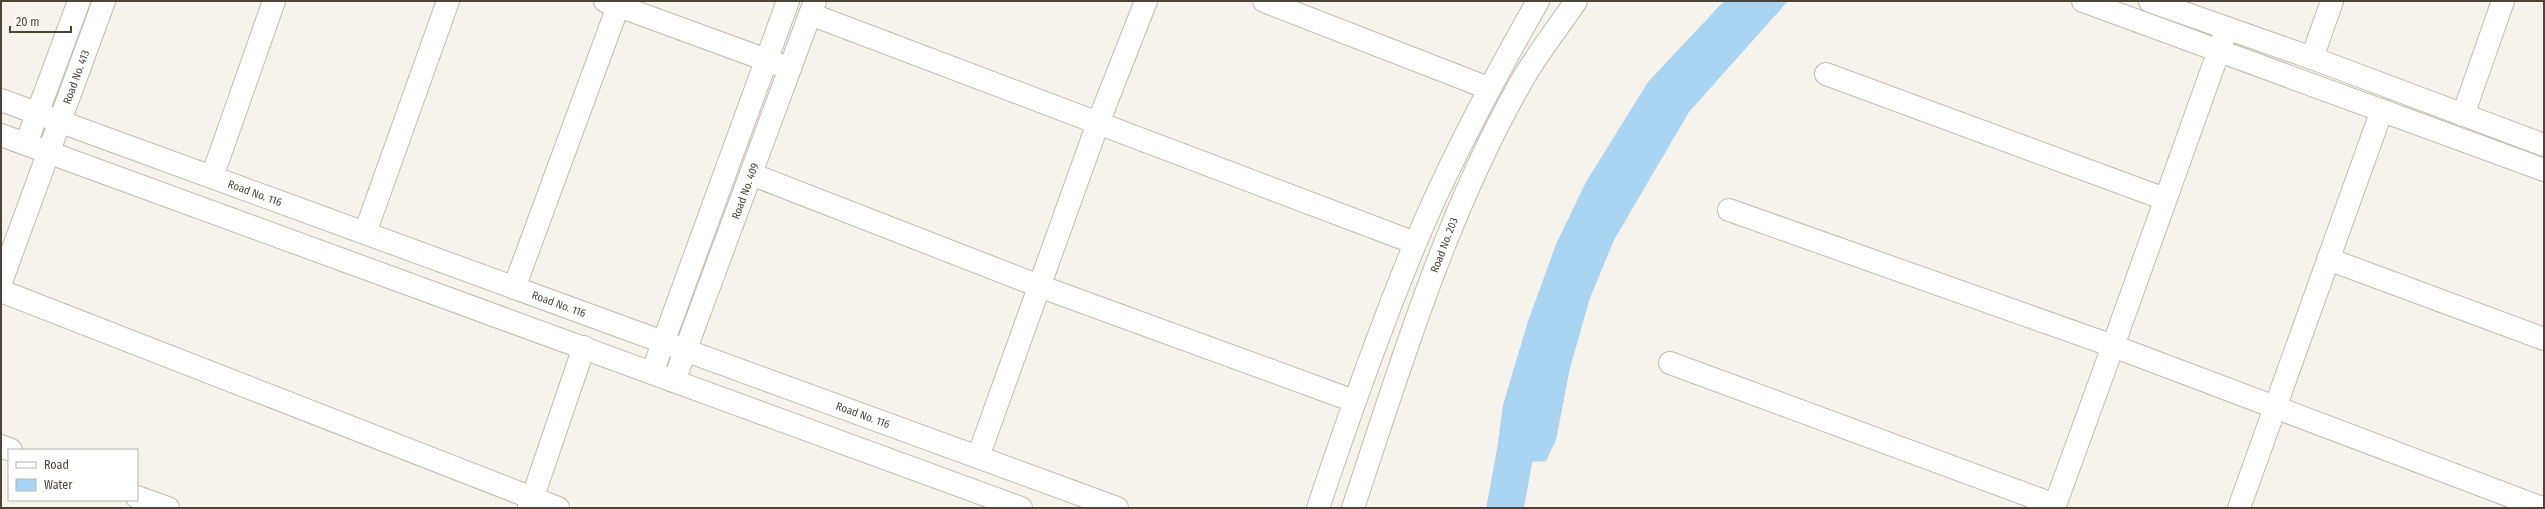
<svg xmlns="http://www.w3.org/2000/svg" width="2545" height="509" viewBox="0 0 2545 509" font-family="'Fira Sans Condensed',sans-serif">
<rect width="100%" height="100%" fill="#f6f3ec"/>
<path fill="#a9d4f2" d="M1724 1H1788L1689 112 1614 240 1590 298 1570 368 1556 440 1546 461 1527 462 1498 443 1503 405 1528 321 1557 242 1586 182 1648 82Z"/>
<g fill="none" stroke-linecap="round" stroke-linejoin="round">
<path stroke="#a9d4f2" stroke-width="37" d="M1505 508 1524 404"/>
<g stroke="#c2bbae" stroke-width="24">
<g id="minor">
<path d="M605 1 780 65"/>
<path d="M1264 1 1488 88"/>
<path d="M2083 1 2544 170"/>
<path d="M2150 1 2312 58 2544 145"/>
<path d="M810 14 1415 243"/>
<path d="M2227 28 2113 346 2542 508"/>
<path d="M2312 58 2332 1"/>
<path d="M1826 74 2165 199"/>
<path d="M2463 115 2503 1"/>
<path d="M26 144 79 1"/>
<path d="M751 174 1039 286 1354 401"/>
<path d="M212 177 274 1"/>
<path d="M1729 210 2113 346 2054 508"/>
<path d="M365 233 448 1"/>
<path d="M2328 259 2544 339"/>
<path d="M1 282 104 1"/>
<path d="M514 288 620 1"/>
<path d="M1 291 558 508"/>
<path d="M1670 363 2055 505"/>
<path d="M652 373 788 1"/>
<path d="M674 381 815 1"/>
<path d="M1 446 11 450"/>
<path d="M978 457 1098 123 1146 1"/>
<path d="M137 497 168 508"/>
<path d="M529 508 584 347"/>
<path d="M2239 508 2382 110"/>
</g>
</g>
<g stroke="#c2bbae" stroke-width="24">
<g id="tertiary">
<path d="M1 100 1117 508"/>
<path d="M1 135 1021 508"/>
<path d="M1318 508C1348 419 1379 330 1415 244 1450 160 1493 80 1538 1"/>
<path d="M1353 508C1401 364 1445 217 1520 84 1536 55 1558 28 1576 1"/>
</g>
</g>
<use href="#minor" stroke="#fff" stroke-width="22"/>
<use href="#tertiary" stroke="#fff" stroke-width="22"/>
</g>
<g text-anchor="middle" stroke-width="3" stroke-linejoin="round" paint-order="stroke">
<g font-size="11" fill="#4b4439" stroke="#fff">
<text transform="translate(76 77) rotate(-70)" y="4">Road No. 413</text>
<text transform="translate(745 191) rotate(-70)" y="4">Road No. 409</text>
<text transform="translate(255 193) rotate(20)" y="4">Road No. 116</text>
<text transform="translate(1444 245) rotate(-69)" y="4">Road No. 203</text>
<text transform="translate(559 304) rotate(20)" y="4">Road No. 116</text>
<text transform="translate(863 415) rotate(20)" y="4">Road No. 116</text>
</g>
</g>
<rect width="2545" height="509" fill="none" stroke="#4b4439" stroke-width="4"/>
<rect x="8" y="449" width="130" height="52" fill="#ffffff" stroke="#b7b4b0"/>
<rect x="16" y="462" width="20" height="6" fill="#ffffff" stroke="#b7b4b0"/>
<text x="44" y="469" font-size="12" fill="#4b4439">Road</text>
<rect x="16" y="479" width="20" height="12" fill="#a9d4f2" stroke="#b7b4b0"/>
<text x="44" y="489" font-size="12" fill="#4b4439">Water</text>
<path d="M10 26v6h61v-6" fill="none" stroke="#4b4439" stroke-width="2"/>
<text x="16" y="26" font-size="12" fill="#4b4439" stroke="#ffffff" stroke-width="3" paint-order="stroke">20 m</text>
</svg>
